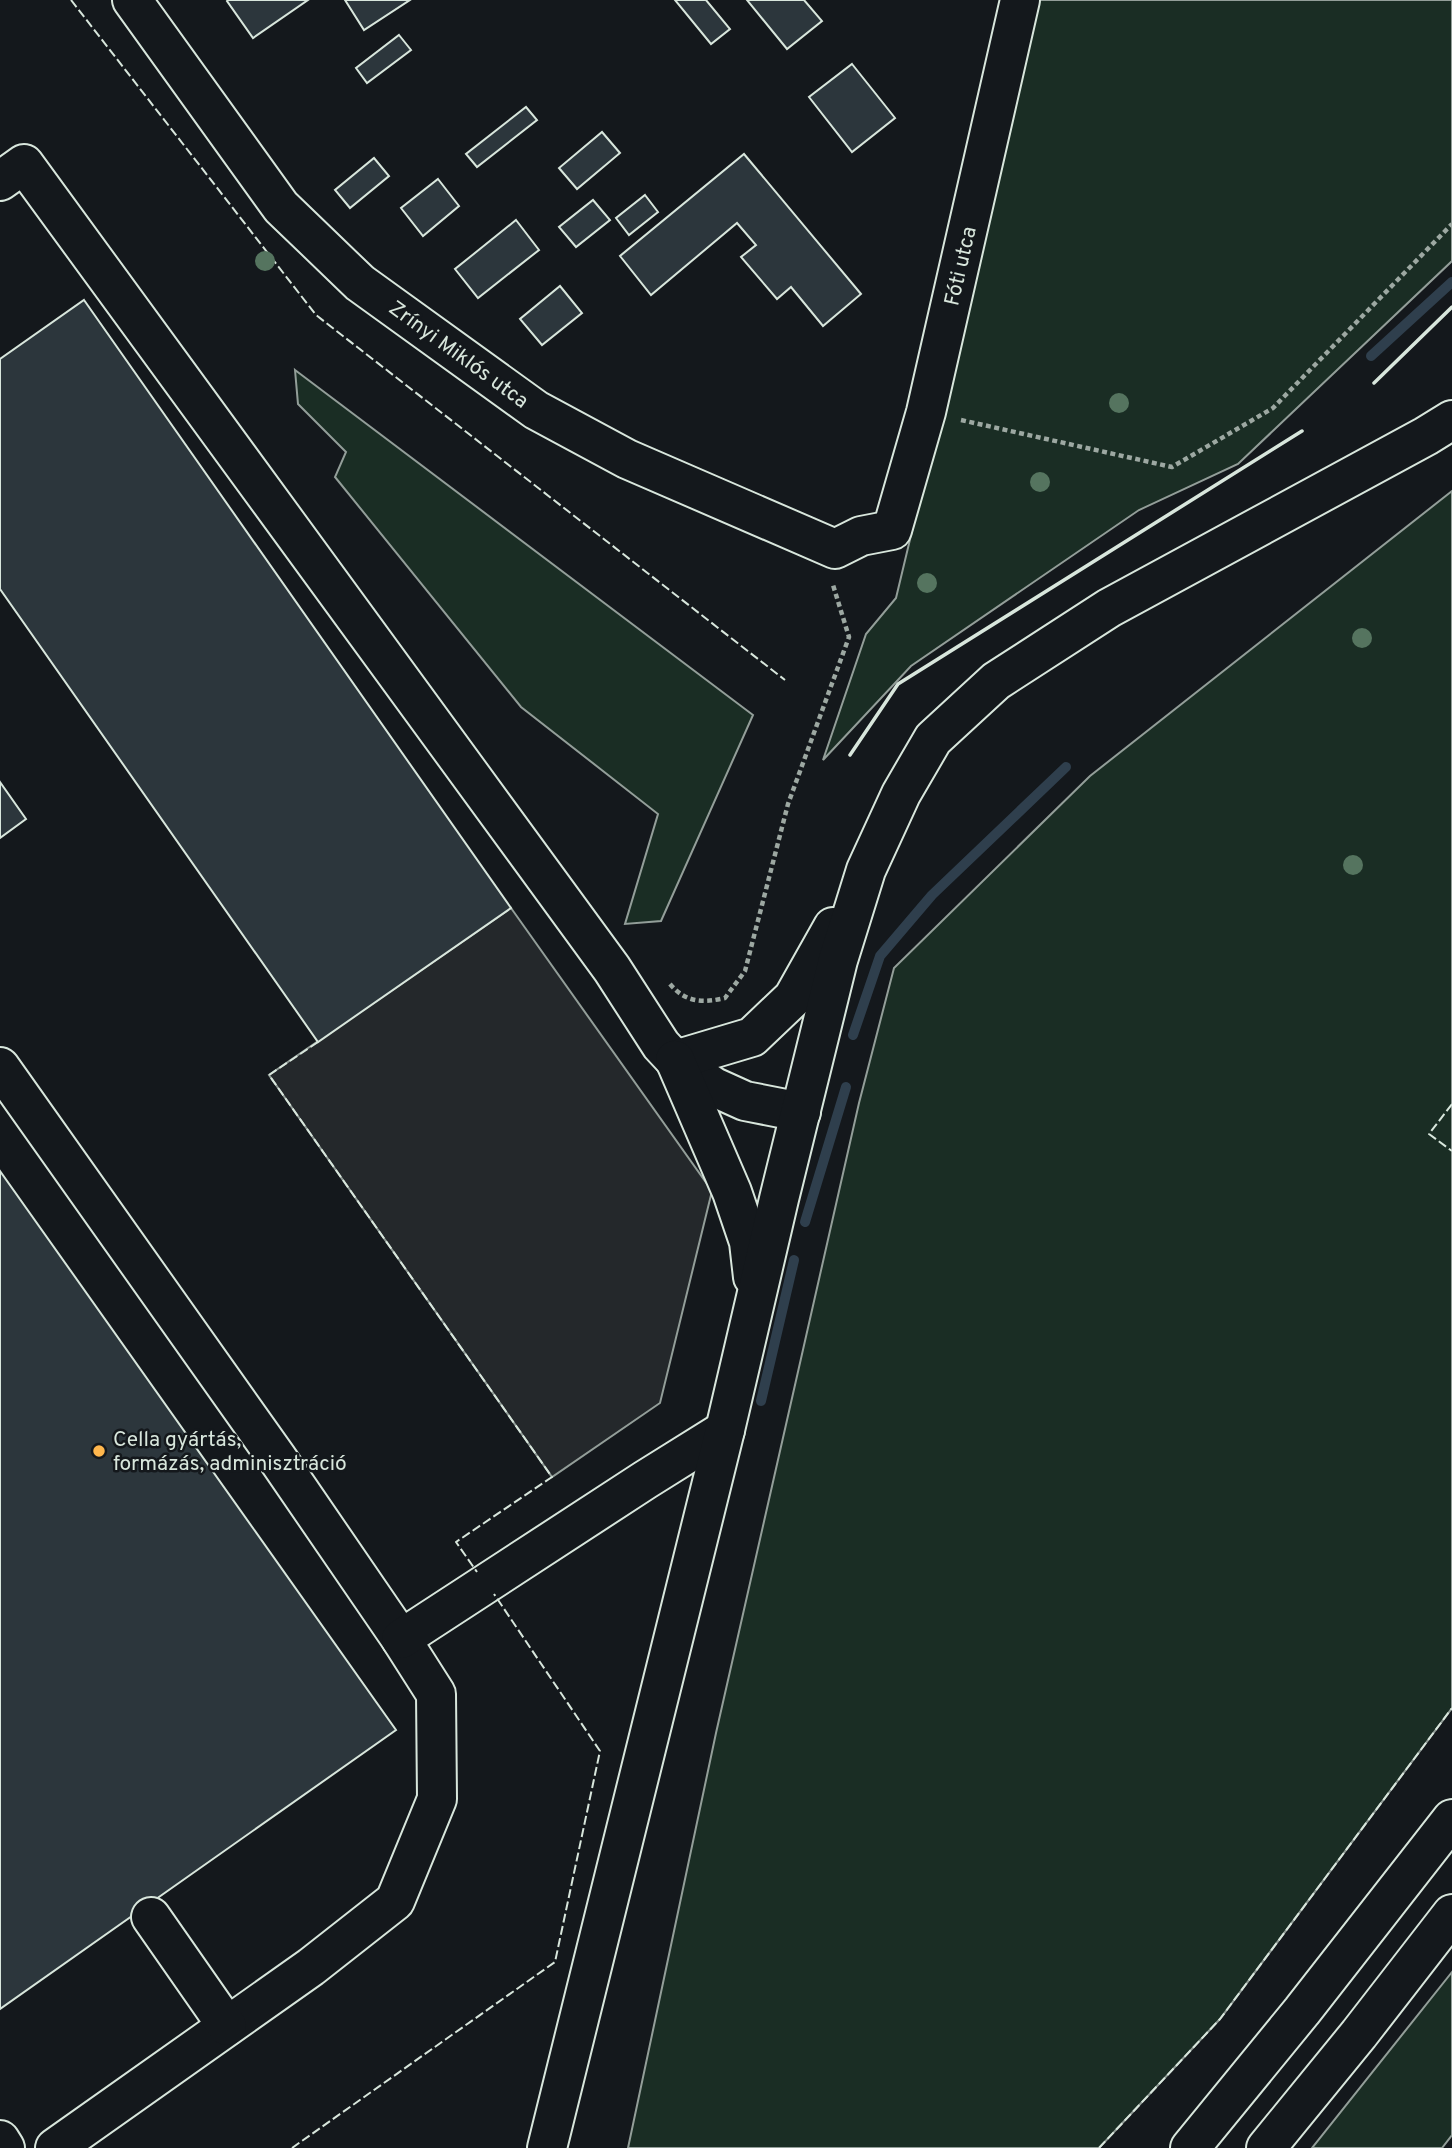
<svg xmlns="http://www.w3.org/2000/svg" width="1452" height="2148" viewBox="0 0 1452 2148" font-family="Overpass,sans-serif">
<rect width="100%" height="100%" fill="#14181c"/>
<g fill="#1a2d24" stroke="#939e99" stroke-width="2">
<path d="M1039 0H1452V261L1238 464 1139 510 911 666 823 760 866 634 896 598Z"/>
<path d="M295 370 753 715 661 921 625 924 658 814 521 707 335 477 346 452 298 404Z"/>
<path d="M1452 491V1708L1220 2019 1099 2148H628L716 1733 859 1103 894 968 1090 776Z"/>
<path d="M1452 1972V2135L1442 2148H1312Z"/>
</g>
<path fill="#24282b" stroke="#939e99" stroke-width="2" d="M511 908 712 1191 660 1403 552 1477 269 1075Z"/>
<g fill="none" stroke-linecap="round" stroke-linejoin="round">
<g stroke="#2f3f4d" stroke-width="10">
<path d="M1371 356 1452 282"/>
<path d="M853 1035 880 956 932 895 1066 767"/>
<path d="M805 1222 846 1087"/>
<path d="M761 1401 794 1260"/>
</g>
</g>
<g fill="#2c363c" stroke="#d8e6dc" stroke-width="2">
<path d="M228 0H308L253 38 227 1Z"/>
<path d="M345 0H410L364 30Z"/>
<path d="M675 0H706L730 29 711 44Z"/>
<path d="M747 0H804L822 21 787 49Z"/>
<path d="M399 35 411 50 367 83 356 68Z"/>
<path d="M852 64 895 118 852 152 809 97Z"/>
<path d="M526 107 537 120 477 167 466 154Z"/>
<path d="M602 132 620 153 577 189 559 168Z"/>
<path d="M744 154 861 294 823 326 791 287 777 299 741 257 756 245 737 223 651 295 620 256Z"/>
<path d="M374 158 389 176 350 208 335 190Z"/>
<path d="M438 179 459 206 423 236 401 208Z"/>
<path d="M645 195 658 212 629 235 616 218Z"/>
<path d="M593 200 610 220 576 247 559 227Z"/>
<path d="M516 220 539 250 478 298 455 269Z"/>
<path d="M560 286 582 313 542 345 520 319Z"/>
<path d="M84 300 511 908 318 1042 0 589V359Z"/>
<path d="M0 782 26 819 0 838Z"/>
<path d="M0 1171 396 1730 0 2009Z"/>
</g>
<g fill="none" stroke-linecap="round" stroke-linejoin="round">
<g stroke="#d8e6dc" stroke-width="42">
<g id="minor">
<path d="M132 0 281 207 360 283 536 410 627 459 835 549 861 536 892 530 926 412 1020 0"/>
<path d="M0 181 24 164 612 969 661 1045 675 1060 714 1087 745 1101 801 1112"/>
<path d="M675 1060 752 1037 793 998 833 927"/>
<path d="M675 1060 732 1192 749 1242 753 1277"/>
<path d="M0 1067 277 1458 401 1639 436 1694 437 1799 395 1901 311 1967 55 2148"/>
<path d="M401 1639 645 1480 725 1430"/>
<path d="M151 1917 227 2026"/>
<path d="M0 2140 5 2148"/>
<path d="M547 2148 725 1430 779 1199 838 960 866 870 901 794 933 739 996 681 1109 608 1426 436 1452 420"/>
</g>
</g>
<g stroke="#d8e6dc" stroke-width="42">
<g id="highway">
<path d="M1190 2148 1302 2011 1452 1819"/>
<path d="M1266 2148 1359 2034 1452 1914"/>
</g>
</g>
<g stroke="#9da8a2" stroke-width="4.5" stroke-dasharray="5 3.5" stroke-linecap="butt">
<path d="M961 420 1172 467 1273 408 1452 224"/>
<path d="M670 984C686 1003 703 1003 725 998L745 971 788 804 849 637 833 585"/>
</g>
<use href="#minor" stroke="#14181c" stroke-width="38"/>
<use href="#highway" stroke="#14181c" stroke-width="38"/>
<g stroke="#d8e6dc" stroke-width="2" stroke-dasharray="9 3.5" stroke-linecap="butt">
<path d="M71 0 316 315 785 680"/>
<path d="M318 1042 269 1075 552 1477 456 1542 477 1572"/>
<path d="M1452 1104 1429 1134 1452 1151"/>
<path d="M292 2148 555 1962 600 1751 494 1594"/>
<path d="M1099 2148 1220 2019 1452 1708"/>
</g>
<g stroke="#d8e6dc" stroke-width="3.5">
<path d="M1374 383 1452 307"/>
<path d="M850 755 898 684 1302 431"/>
</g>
</g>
<g fill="#55745f">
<circle cx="265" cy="261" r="10"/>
<circle cx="1119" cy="403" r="10"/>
<circle cx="1040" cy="482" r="10"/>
<circle cx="927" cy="583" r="10"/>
<circle cx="1362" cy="638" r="10"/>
<circle cx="1353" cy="865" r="10"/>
</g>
<circle fill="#ffb74d" stroke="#14181c" stroke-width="2.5" cx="99" cy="1451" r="7"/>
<g text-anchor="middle" stroke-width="5" stroke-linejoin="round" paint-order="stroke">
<g font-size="21" fill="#d8e6dc" stroke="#14181c">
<text transform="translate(960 266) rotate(-77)" y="7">Fóti utca</text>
<text transform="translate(459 354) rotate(36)" y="7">Zrínyi Miklós utca</text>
</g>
<g font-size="21" fill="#d8e6dc" stroke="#14181c" text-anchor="start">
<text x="113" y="1446">Cella gyártás,<tspan x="113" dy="24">formázás, adminisztráció</tspan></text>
</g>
</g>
</svg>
